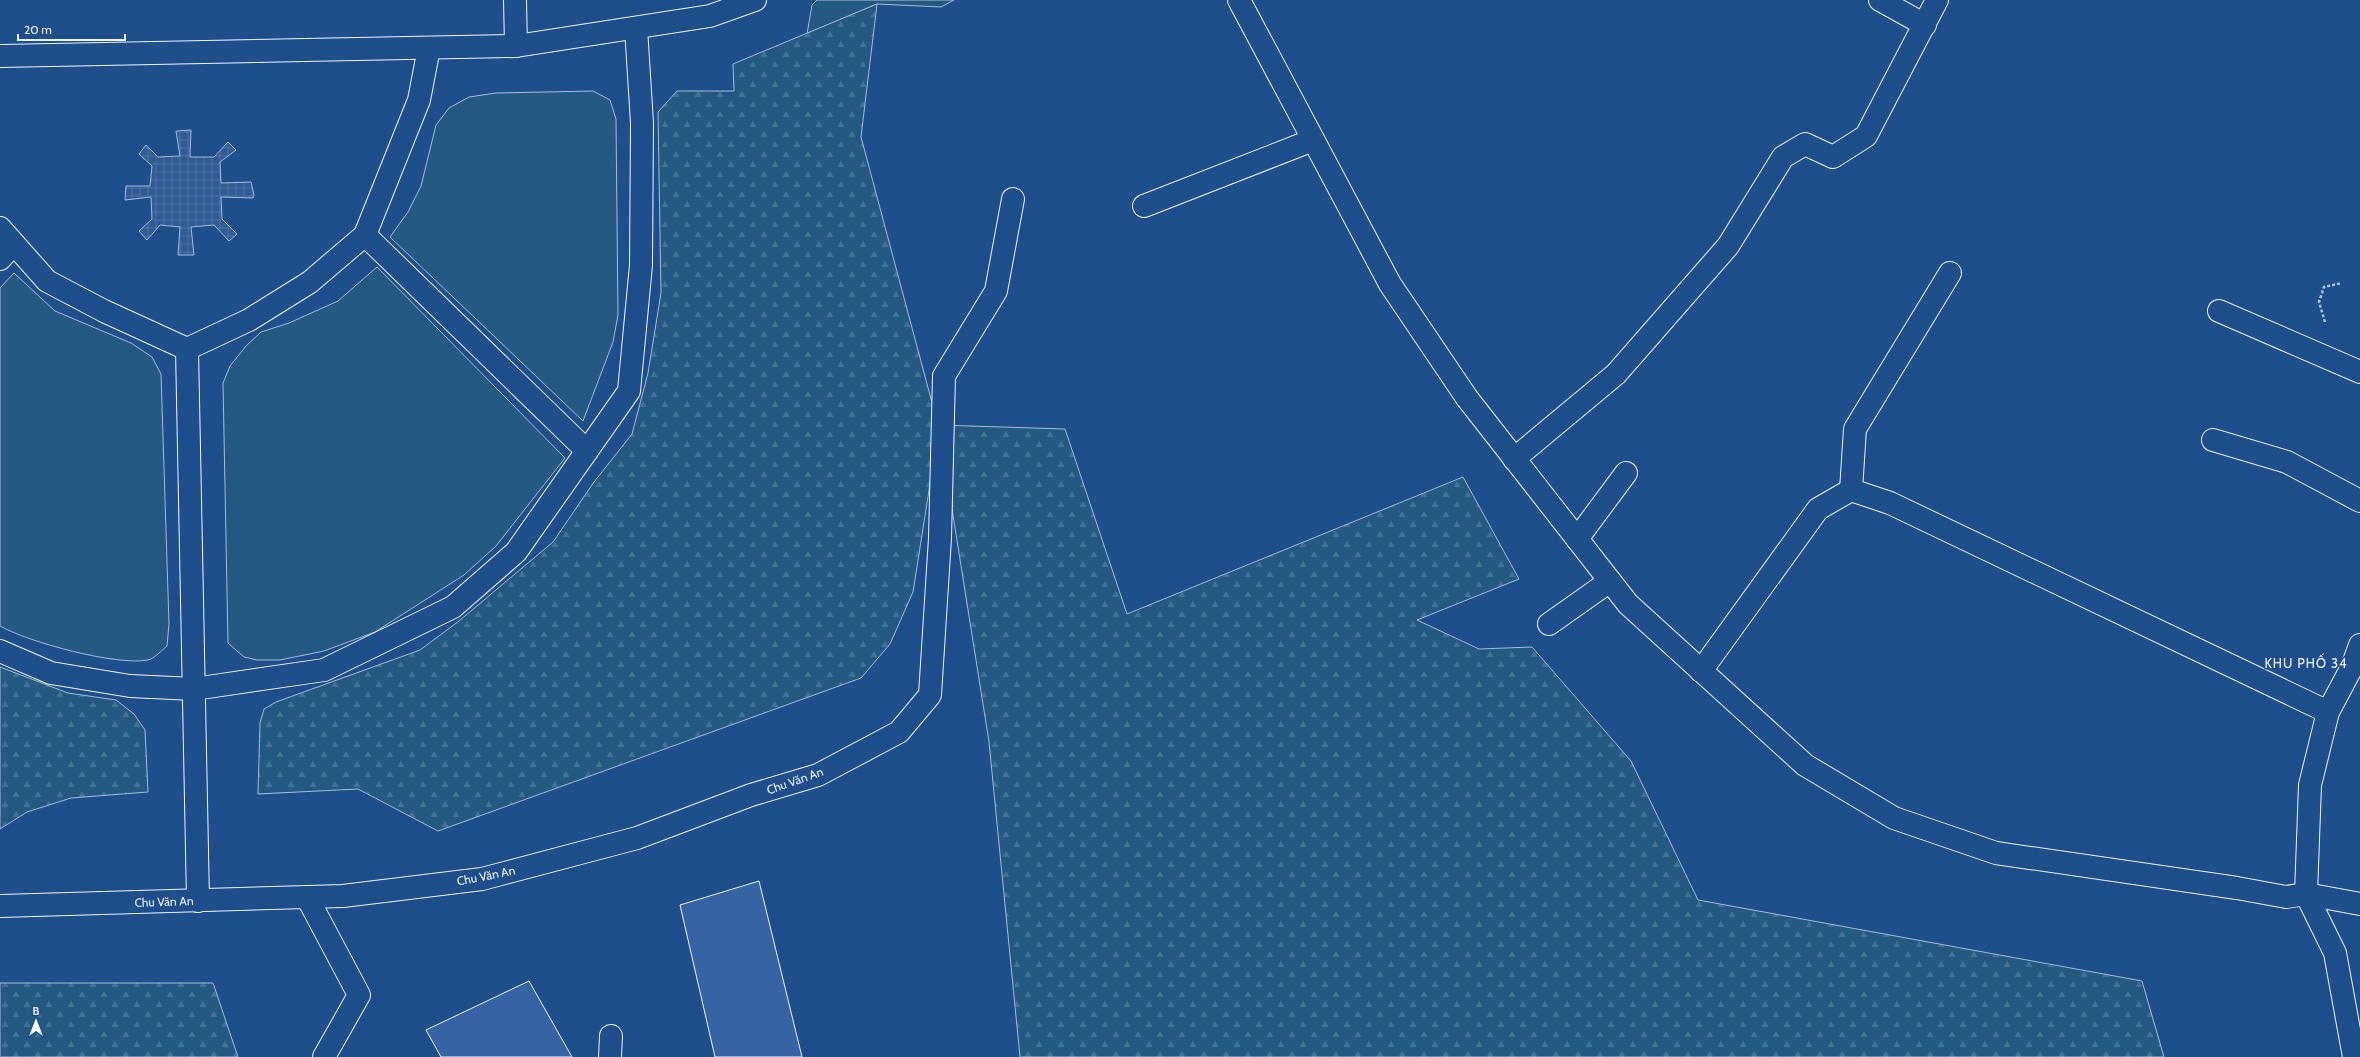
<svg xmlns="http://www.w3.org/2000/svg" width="2360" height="1057" viewBox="0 0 2360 1057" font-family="Cabin,sans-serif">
<defs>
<pattern id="forest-firs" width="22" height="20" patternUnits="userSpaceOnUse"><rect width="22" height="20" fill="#245a82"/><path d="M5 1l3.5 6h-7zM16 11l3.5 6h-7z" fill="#447295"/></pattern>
<pattern id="plaza-grid" width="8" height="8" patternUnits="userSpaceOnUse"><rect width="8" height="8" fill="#305b95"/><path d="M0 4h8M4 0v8" fill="none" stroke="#4e73a5"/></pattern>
</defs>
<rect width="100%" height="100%" fill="#1f4e8c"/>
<g fill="#245a82" stroke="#a8bbd7">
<path d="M817 0H954L941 7 877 4 807 34 812 5Z"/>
<path d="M593 91 610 100 616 119 618 315 613 342 583 421 390 237 408 212 421 186 436 125 449 108 469 97 496 93Z"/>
<path d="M377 267 565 458 496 546 464 575 375 632 324 651 280 660H257L244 657 228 643 223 383 230 366 246 346 261 332 289 323 338 301Z"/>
<path d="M14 273 55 311 131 343 152 357 161 374 169 624 167 646C162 650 154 659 148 660 116 666 28 642 0 626V288Z"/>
</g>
<g fill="url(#forest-firs)" stroke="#a8bbd7">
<path d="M877 4 861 137 938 425 1065 429 1127 614 1463 477 1519 579 1417 620 1479 649 1532 647 1631 761 1698 900 2142 981 2164 1057H1020L989 742 939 427 913 592 890 644 861 678 438 831 358 789 258 794 260 723 264 709 276 702 420 650 459 621 553 542 594 482 632 434 648 373 661 293 658 112 677 91H734L733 64Z"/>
<path d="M0 667 68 693 116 700 134 714 145 730 148 792 71 798 27 812 0 829Z"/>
<path d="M0 983H213L238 1057H0Z"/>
</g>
<path fill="url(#plaza-grid)" stroke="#a8bbd7" d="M191 130 190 157H214L228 142 236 150 220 162 221 183 251 182 254 195 253 198 221 197 222 219 237 234 229 241 214 225 191 227 194 255H178L180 227 160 225 147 240 139 231 152 219 151 197 125 200 126 186H150L152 166 139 154 146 145 158 157 180 156 176 131Z"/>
<g fill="#3563a3" stroke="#f2f6ff">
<path d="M759 881 802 1057H715L680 905Z"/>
<path d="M529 981 572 1057H441L426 1030Z"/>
</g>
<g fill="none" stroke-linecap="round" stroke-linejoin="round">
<g stroke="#f2f6ff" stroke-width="24">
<g id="minor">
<path d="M515 0 516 46"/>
<path d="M1239 0 1390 284 1467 398 1628 604 1805 765 1894 818 1996 853 2237 888 2286 897 2306 894 2360 904"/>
<path d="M1880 0 1925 25"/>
<path d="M0 56 516 46 710 16 755 0"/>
<path d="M1144 206 1313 140"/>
<path d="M0 228 47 281 104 311 187 349 249 320 310 282 365 235 419 100 429 48"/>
<path d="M365 235 587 451"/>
<path d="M0 259 14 244"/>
<path d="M2219 311 2360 372"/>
<path d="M187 349 198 901"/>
<path d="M2213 440 2287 462 2360 501"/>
<path d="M1514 459 1616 374 1728 246 1783 157 1805 144 1833 157 1866 136 1937 0"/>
<path d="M1851 490 1855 429 1950 273"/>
<path d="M1577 539 1626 473"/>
<path d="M1549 624 1610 581"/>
<path d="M0 651 51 673 130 686 194 689 324 670 453 607 516 552 629 391 641 265 642 123 636 28"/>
<path d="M1701 671 1818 509 1851 490 1890 503 2328 712"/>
<path d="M307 897 359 995 324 1057"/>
<path d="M0 906 343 896 482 879 637 838 751 795 818 775 899 732 930 695 940 538 944 376 996 291 1013 199"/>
<path d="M610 1057 611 1036"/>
<path d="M2354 1057 2335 953 2306 894 2310 785 2328 712 2352 667 2360 645"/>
</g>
</g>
<path stroke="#b3c4dc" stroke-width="2.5" stroke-dasharray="3 2" stroke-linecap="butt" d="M2325 322 2319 302 2324 287 2342 283"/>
<use href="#minor" stroke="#1f4e8c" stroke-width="22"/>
</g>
<g text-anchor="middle" stroke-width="3" stroke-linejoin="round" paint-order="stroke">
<g font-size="12" fill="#f2f6ff" stroke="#1f4e8c">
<text transform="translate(795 781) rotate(-19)" y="4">Chu Văn An</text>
<text transform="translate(486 876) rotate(-11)" y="4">Chu Văn An</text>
<text transform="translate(164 902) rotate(-2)" y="4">Chu Văn An</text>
</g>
<g font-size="13" letter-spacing="1" fill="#f2f6ff" stroke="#1f4e8c">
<text x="2306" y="668">KHU PHỐ 34</text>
</g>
</g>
<g transform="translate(36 1021)" stroke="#1f4e8c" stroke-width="3" paint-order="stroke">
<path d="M0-3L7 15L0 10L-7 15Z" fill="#f2f6ff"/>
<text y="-6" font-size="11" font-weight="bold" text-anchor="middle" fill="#f2f6ff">B</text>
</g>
<path d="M18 34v6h107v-6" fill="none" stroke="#f2f6ff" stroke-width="2"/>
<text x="24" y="34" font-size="12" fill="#f2f6ff" stroke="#1f4e8c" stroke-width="3" paint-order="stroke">20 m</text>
</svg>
